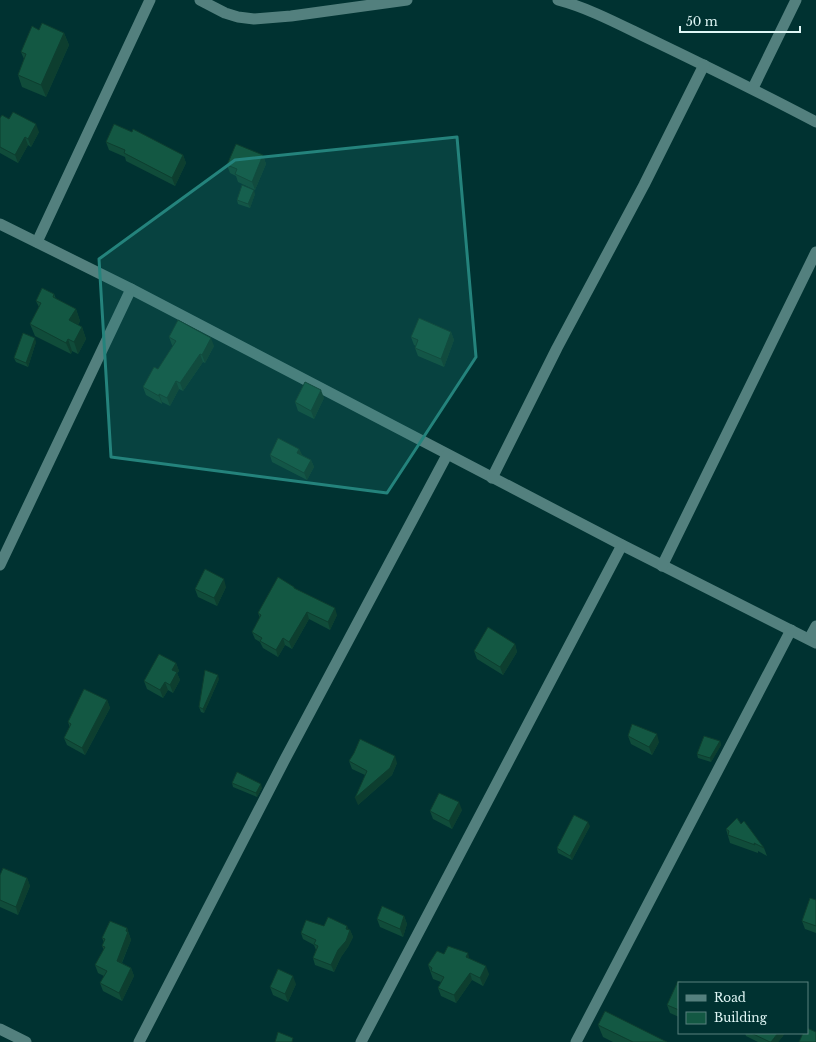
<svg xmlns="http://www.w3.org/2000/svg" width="816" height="1042" viewBox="0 0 816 1042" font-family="'Libre Baskerville',serif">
<rect width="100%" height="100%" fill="#003231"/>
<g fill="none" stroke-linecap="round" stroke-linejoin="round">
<g stroke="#53807e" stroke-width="11">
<path d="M200 0 225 13 238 17 254 19 291 16 407 0"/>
<path d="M558 0C592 9 624 27 656 42 710 68 763 94 816 122"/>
<path d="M753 88 796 0"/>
<path d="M0 224 131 289 622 545 816 643"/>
<path d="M37 242 150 0"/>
<path d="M492 478 557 348 644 185 704 65"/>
<path d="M0 565 131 289"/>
<path d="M662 566 816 252"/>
<path d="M809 639 816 626"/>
<path d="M0 1029 26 1042"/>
<path d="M139 1042 284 761 447 455"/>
<path d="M361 1042 622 545"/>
<path d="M576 1042 791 630"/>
</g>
</g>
<g fill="#104c3a">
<path d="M39 30 64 33 69 45 46 97 22 87 18 75 24 59 21 52Z"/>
<path d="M0 118 9 119 39 132 31 147 28 145 18 163 0 153Z"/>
<path d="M106 142 183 155 186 163 175 186 126 161 125 157 109 150Z"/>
<path d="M263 155 266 164 255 190 238 182 236 176 230 173 227 165Z"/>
<path d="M255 194 250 208 238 204 237 200Z"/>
<path d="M54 294 56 299 76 309 80 321 78 325 82 327 86 339 78 354 72 351 71 354 35 336 30 324 39 307 36 301Z"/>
<path d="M451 332 454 340 444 367 418 356 415 348 416 346 414 345 411 337Z"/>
<path d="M169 337 214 346 205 363 203 362 183 391 179 389 170 406 162 402V404L146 395 143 387 158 369 173 346 172 345Z"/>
<path d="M36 342 28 367 16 362 14 358Z"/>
<path d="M324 398 314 419 298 411 295 402Z"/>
<path d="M299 449 302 455 311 460 314 467 307 480 272 462 270 455Z"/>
<path d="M226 587 217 606 198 597 195 589Z"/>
<path d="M294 587 295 589 337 615 330 630 309 619 292 649 285 645 278 657 263 648 260 642 255 639 252 632 260 618 258 613Z"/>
<path d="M515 644 517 652 503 675 477 659 474 651Z"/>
<path d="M176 663 179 671 177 673 180 680 173 693 168 690 163 698 147 689 144 681Z"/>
<path d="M219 679 204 713 201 712 199 707Z"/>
<path d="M107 700 110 708 85 755 67 745 64 738 70 728 68 722Z"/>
<path d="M628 736 659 742 652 755 631 744Z"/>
<path d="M720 741 721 745 711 762 698 758 697 754Z"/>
<path d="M349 761 397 763 392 775 358 805 365 775 352 769Z"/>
<path d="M232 783 262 788 257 797 233 787Z"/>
<path d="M462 810 452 829 433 819 430 811Z"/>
<path d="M741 824 764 848 767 856 758 851V853L730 843 726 829Z"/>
<path d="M590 826 572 860 558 853 557 848Z"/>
<path d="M0 875 27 878 30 886 18 915 0 907Z"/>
<path d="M816 900V933L805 929 802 921Z"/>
<path d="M404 916 407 924 403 937 380 927 377 919Z"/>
<path d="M324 926 350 930 353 937 348 947 341 957 334 972 315 965 313 958 316 950 314 945 303 939 301 933Z"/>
<path d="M127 928 131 940 122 963 131 968 134 976 122 1001 103 991 100 983 104 976 98 973 95 965 104 950 102 946 104 942 102 938Z"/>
<path d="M444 954 469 959 489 974 483 986 472 980 456 1003 441 996 438 988 441 982 433 979 428 965Z"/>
<path d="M679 983V1017L670 1013 667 1005Z"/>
<path d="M296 984 288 1002 273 995 270 987Z"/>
<path d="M598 1025 667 1042H613L603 1037Z"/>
<path d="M745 1033H784L783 1036 778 1042H758L746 1036Z"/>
</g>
<g fill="#0d3e2f">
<path d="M64 33 69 45 46 97 41 85Z"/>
<path d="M36 124 39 132 31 147 28 139Z"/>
<path d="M25 137 28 145 18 163 15 155Z"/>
<path d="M183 155 186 163 175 186 172 178Z"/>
<path d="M263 155 266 164 255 190 252 182Z"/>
<path d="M254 190 255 194 250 208 248 204Z"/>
<path d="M76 309 80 321 74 332 69 320Z"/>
<path d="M82 327 86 339 78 354 74 342Z"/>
<path d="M451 332 454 340 444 367 441 359Z"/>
<path d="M35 338 36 342 28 367 26 363Z"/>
<path d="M211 338 214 346 205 363 202 355Z"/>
<path d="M68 339 72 351 71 354 66 343Z"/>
<path d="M200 354 203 362 183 391 180 383Z"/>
<path d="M176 381 179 389 170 406 167 398Z"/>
<path d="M321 390 324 398 314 419 311 411Z"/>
<path d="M159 394 162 402V404L159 396Z"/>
<path d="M299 449 302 455 297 453Z"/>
<path d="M311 460 314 467 307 480 304 473Z"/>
<path d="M224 579 226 587 217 606 214 598Z"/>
<path d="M335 608 337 615 330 630 328 622Z"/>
<path d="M307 612 309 619 292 649 289 642Z"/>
<path d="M283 638 285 645 278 657 276 650Z"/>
<path d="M515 644 517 652 503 675 500 667Z"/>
<path d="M176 663 179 671 177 673 180 680 173 693 170 685 172 670Z"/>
<path d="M218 675 219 679 204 713 203 709Z"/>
<path d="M165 682 168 690 163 698 160 690Z"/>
<path d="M107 700 110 708 85 755 82 748Z"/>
<path d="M657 734 659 742 652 755 649 747Z"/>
<path d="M720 741 721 745 711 762 710 758Z"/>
<path d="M395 756 397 763 392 775 358 805 355 798Z"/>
<path d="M261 784 262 788 257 797 256 793Z"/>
<path d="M459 802 462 810 452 829 449 821Z"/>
<path d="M588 822 590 826 572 860 570 856Z"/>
<path d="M27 878 30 886 18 915 16 907Z"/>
<path d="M404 916 407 924 403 937 400 929Z"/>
<path d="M347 926 350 932V930L353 937 348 947 341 957 334 972 331 965Z"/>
<path d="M127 928 131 940 119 969 117 961Z"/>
<path d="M468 953 470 961 466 957Z"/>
<path d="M486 966 489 974 483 986 480 978Z"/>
<path d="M131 968 134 976 122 1001 119 993Z"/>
<path d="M470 973 472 980 456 1003 454 995Z"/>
<path d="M293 976 296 984 288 1002 285 994Z"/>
<path d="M778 1033H784L783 1036 778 1042H771Z"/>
</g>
<g fill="#135843" stroke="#0d3e2f">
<path d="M42 23 64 33 41 85 18 75 26 54 21 52 32 26 39 30Z"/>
<path d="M13 112 36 124 28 139 25 137 15 155 0 147V118L2 115 9 119Z"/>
<path d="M114 124 132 132 133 129 183 155 172 178 124 153 125 150 106 142Z"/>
<path d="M236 144 263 155 252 182 235 174 237 169 227 165Z"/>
<path d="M242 185 254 190 248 204 237 200Z"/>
<path d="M42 288 54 294 53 297 76 309 69 320 82 327 74 342 68 339 66 343 30 324 41 303 36 301Z"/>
<path d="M419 318 451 332 441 359 415 348 418 340 411 337Z"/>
<path d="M178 320 211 338 202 355 200 354 180 383 176 381 167 398 159 394V396L143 387 154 367 158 369 176 341 169 337Z"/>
<path d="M23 333 35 338 26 363 14 358Z"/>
<path d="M305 382 321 390 311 411 295 402Z"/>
<path d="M278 438 299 449 297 453 311 460 304 473 270 455Z"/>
<path d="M205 569 224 579 214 598 195 589Z"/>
<path d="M278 577 294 587V588L335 608 328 622 307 612 289 642 283 638 276 650 260 641 262 638 252 632 261 615 258 613Z"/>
<path d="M488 627 515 644 500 667 474 651Z"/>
<path d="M159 654 176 663 172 670 177 672 170 685 165 682 160 690 144 681Z"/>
<path d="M205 670 218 675 203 709 199 707Z"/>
<path d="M84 689 107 700 82 748 64 738 71 724 68 722Z"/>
<path d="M632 724 657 734 649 747 628 736Z"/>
<path d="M704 736 720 741 710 758 697 754Z"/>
<path d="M360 739 395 756 390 768 355 798 367 771 349 761 354 753Z"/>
<path d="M237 772 261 784 256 793 232 783Z"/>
<path d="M439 793 459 802 449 821 430 811Z"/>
<path d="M574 815 588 822 570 856 557 848Z"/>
<path d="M737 818 741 824 744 821 764 848 754 843 755 845 728 835 729 831 726 829Z"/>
<path d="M3 868 27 878 16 907 0 900V875Z"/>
<path d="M810 898 816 900V926L802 921Z"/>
<path d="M382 906 404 916 400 929 377 919Z"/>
<path d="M328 917 347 926 346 929 350 930 346 941 338 950 331 965 313 958 318 946 314 944 316 940 301 933 306 920 324 926Z"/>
<path d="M110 921 127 928 126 931 128 932 117 961 131 968 119 993 100 983 107 971 95 965 105 947 102 946 105 939 102 938Z"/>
<path d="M448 946 468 953 466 957 486 966 480 978 470 973 454 995 438 988 444 977 431 971 432 968 428 965 437 951 444 954Z"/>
<path d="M278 969 293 976 285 994 270 987Z"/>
<path d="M678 981 684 983H679V1010L667 1005Z"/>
<path d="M605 1011 667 1042H633L598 1025Z"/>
<path d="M807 1028 816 1032V1042H799L803 1033H807Z"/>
<path d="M278 1032 293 1038 292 1042H275Z"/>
<path d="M751 1033H778L771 1042H770Z"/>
</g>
<path fill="#24837c" fill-opacity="0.2" stroke="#24837c" stroke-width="3" stroke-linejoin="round" d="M457 137 476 357 387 493 111 457 99 259 235 160Z"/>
<rect x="678" y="982" width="130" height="52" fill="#003231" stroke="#59807f"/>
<rect x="686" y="995" width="20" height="6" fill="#53807e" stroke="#59807f"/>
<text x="714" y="1002" font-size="12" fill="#dff6f5">Road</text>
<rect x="686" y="1012" width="20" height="12" fill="#135843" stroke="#59807f"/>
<text x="714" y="1022" font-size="12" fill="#dff6f5">Building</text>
<path d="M680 26v6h120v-6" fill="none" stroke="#dff6f5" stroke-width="2"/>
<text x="686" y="26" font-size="12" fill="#dff6f5" stroke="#003231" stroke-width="3" paint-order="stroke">50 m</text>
</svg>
